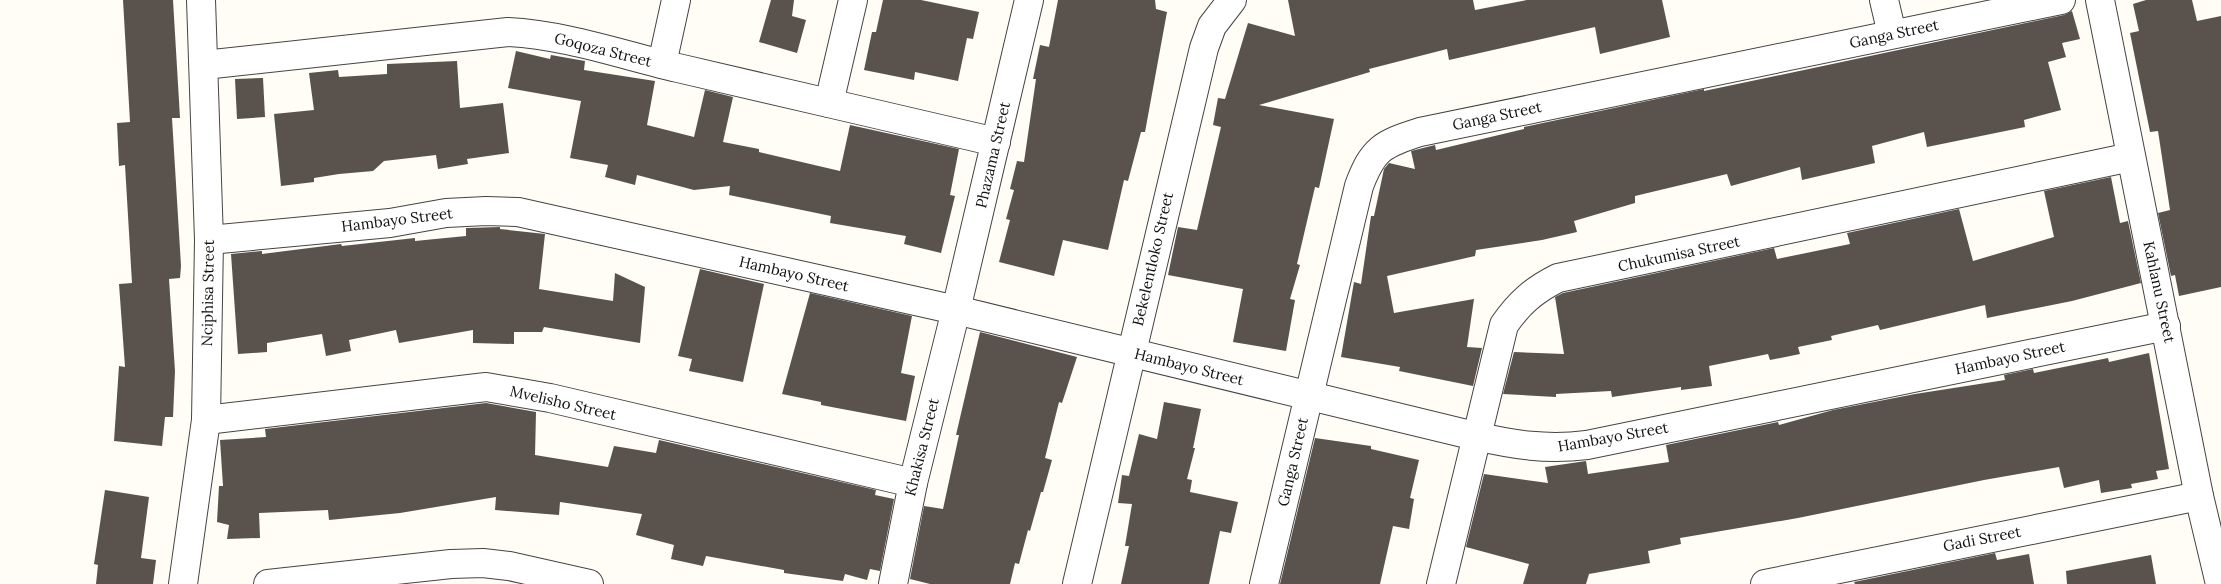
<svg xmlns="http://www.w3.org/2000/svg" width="2221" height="584" viewBox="0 0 2221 584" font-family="Lora,serif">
<rect width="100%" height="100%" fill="#fffdf5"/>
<g fill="#5a524d">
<path d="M123 0H173L180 118H172L181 266 180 278 169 279 175 371 173 417H165L162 446 114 441 119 366 125 367 119 284 132 283 125 165 119 166 117 123 130 122Z"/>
<path d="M771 0H794L792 16 806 20 797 53 759 42Z"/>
<path d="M883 0H921L979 12 973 39 967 38 958 81 915 72 914 80 864 70 872 32H876Z"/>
<path d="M1058 0H1155L1156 9 1167 12 1145 132H1141L1128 181 1124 180 1108 250 1063 240 1054 276 999 262 1010 220 1006 219 1014 190 1010 189 1017 161 1024 162 1036 79H1033L1040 45 1049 47Z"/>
<path d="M1288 0H1473L1475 10 1527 0H1662L1670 37 1600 54 1595 27 1449 60 1447 49 1369 69 1370 72 1259 105 1334 119 1319 188 1315 187 1297 264 1300 265 1290 299 1295 300 1286 351 1233 342 1243 289 1168 275 1178 227 1197 230 1221 127 1213 125 1218 98 1225 99 1248 23 1295 36Z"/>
<path d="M2146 0H2192L2197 21 2221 16V287L2179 296 2175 275 2171 276 2158 213 2170 210 2158 131 2150 132 2130 33 2139 31 2133 4Z"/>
<path d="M2072 11 2080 39 2062 43 2066 57 2048 62 2061 110 2024 120 2025 127 1927 147 1924 132 1872 146 1875 163 1802 180 1800 167 1731 186 1727 174 1635 196V203L1574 221 1577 232 1542 240 1476 250 1475 256 1387 276 1394 313 1474 299 1467 347 1482 348 1473 386 1399 371 1400 367 1341 357 1354 282 1361 284 1371 216H1374L1384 169 1389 163 1415 169 1411 151 1435 145 1436 150 1524 129V127L1704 89V91L2064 15Z"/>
<path d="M516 51 550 59 551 55 585 61 584 70 655 81 647 125 694 137 705 90 733 97 723 142 759 149V152L840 171 850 125 959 149 950 195 955 196 941 253 904 244 906 236 830 223 831 216 729 195 730 186 694 190 637 175 635 185 605 177 608 165 570 158 581 101 508 88Z"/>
<path d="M457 61 460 108 503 103 509 153 467 159 468 164 438 169 436 155 384 161 373 171 339 174 314 178V182L281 186 274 114 314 110 309 73 338 70 339 77 387 74V64Z"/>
<path d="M263 78 265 117 237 119 235 79Z"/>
<path d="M2111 177 2120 223 2128 221 2141 283 2072 301 1987 318 1985 305 1880 330 1878 325 1831 336 1832 340 1798 347 1800 354 1770 360 1768 354 1709 366 1712 386 1681 390V387L1612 397 1611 391 1556 394V397L1503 394 1514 352 1564 354 1555 297 1563 293 1774 248 1777 259 1850 244 1847 233 1959 209 1973 261 2054 237 2044 191Z"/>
<path d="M500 227V229L545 234 539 289 613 301 615 273 645 287 640 343 544 327 542 332H514V344L473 343V330L399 343 396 330 349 340 351 351 326 356 322 334 267 343V352L238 354 231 254 262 251V254L341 244 342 246 415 238V241L466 236V228Z"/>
<path d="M700 269 764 284 743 382 689 371 692 359 678 356Z"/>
<path d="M810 293 912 316 901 373 915 376 906 421 821 405V402L782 394Z"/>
<path d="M980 332 1077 357 1062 403 1059 402 1045 458 1052 460 1043 492H1041L1030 531 1028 530 1019 564 1015 563 1010 584H930L910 579 924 506 943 509 959 435H956Z"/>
<path d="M2149 353 2169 469 2156 471 2158 479 2131 484 2132 488 2101 493 2099 480 2064 488 2059 467 1984 480 1798 518 1680 538 1681 544 1648 551 1650 563 1589 574 1586 584H1523L1529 564 1466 547 1484 474 1548 483 1545 467 1586 461 1588 474 1669 462 1666 445 1778 422 1779 425 1833 410 1915 394 2005 380 2004 375 2033 369 2034 373 2108 358 2109 362Z"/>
<path d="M1164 402 1201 409 1193 448H1195L1187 479 1192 480 1190 492 1238 502 1231 533 1220 531 1209 584H1121L1129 546H1125L1132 504 1118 503 1122 475 1129 476 1139 434 1157 439Z"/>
<path d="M486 403 536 412 535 455 608 467 614 446 656 453 659 440 876 490 875 495 894 499 880 571 870 569 867 580 845 574 843 581 784 573V570L706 556 703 566 671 559 674 545 636 535 642 514 560 502 559 515 495 510 496 497 400 513 329 520 328 510 259 513 260 538 227 539 229 525 217 522 219 486H223L220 440 266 437 265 429Z"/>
<path d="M1315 438 1371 446V449L1419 460 1410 498 1414 499 1409 529 1393 526 1380 584H1280Z"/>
<path d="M105 490 149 497 141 558 156 560 153 584H96L98 565 94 564Z"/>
<path d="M1995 553 1997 560 2029 554 2034 584H1855L1854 582Z"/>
<path d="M2151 555 2156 584H2067L2066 571Z"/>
</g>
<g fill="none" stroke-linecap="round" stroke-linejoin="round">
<g stroke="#444" stroke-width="30">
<g id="street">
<path d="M1884 0 1892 34"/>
<path d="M2100 0 2199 496 2220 584"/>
<path d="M662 64 676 0"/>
<path d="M204 65 508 32C566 35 622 55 678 68 784 93 890 117 996 142"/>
<path d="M829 103 853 0"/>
<path d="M209 240 390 223 446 213 486 211 518 212 956 310 1475 436C1515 445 1546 450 1587 445L2166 326"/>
<path d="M206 420 486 387 550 398 913 483"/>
<path d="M183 584 206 420 209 240 201 0"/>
<path d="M268 584 451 564 483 563 509 566 589 584"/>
<path d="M893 584 913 483 956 310 1029 0"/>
<path d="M1077 584 1204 48 1212 26 1232 0"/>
<path d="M1264 584 1359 186C1373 149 1382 144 1420 132L2061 0"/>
<path d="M1441 584 1504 325C1519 303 1534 290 1558 278L2131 157"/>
<path d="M1765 584 2199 496"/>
</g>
</g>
<use href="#street" stroke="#fff" stroke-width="28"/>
</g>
<g text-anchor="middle" stroke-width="5" stroke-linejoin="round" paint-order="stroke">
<g font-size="15" fill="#111" stroke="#fff">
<text transform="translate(1894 34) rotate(-12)" y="5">Ganga Street</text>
<text transform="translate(603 50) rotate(14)" y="5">Goqoza Street</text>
<text transform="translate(1497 116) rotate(-12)" y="5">Ganga Street</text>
<text transform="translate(993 155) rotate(-77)" y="5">Phazama Street</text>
<text transform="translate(397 220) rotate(-7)" y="5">Hambayo Street</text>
<text transform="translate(1679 254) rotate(-12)" y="5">Chukumisa Street</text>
<text transform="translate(1153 259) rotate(-77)" y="5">Bekelentloko Street</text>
<text transform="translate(794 274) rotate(13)" y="5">Hambayo Street</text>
<text transform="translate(2159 292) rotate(78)" y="5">Kahlanu Street</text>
<text transform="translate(208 293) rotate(-89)" y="5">Nciphisa Street</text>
<text transform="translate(2010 358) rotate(-12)" y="5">Hambayo Street</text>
<text transform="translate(1189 367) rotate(14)" y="5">Hambayo Street</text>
<text transform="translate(563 403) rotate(13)" y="5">Mvelisho Street</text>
<text transform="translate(1613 437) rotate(-10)" y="5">Hambayo Street</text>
<text transform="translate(922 447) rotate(-76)" y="5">Khakisa Street</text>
<text transform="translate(1293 462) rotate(-77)" y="5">Ganga Street</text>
<text transform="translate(1982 539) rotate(-11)" y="5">Gadi Street</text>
</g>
</g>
</svg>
